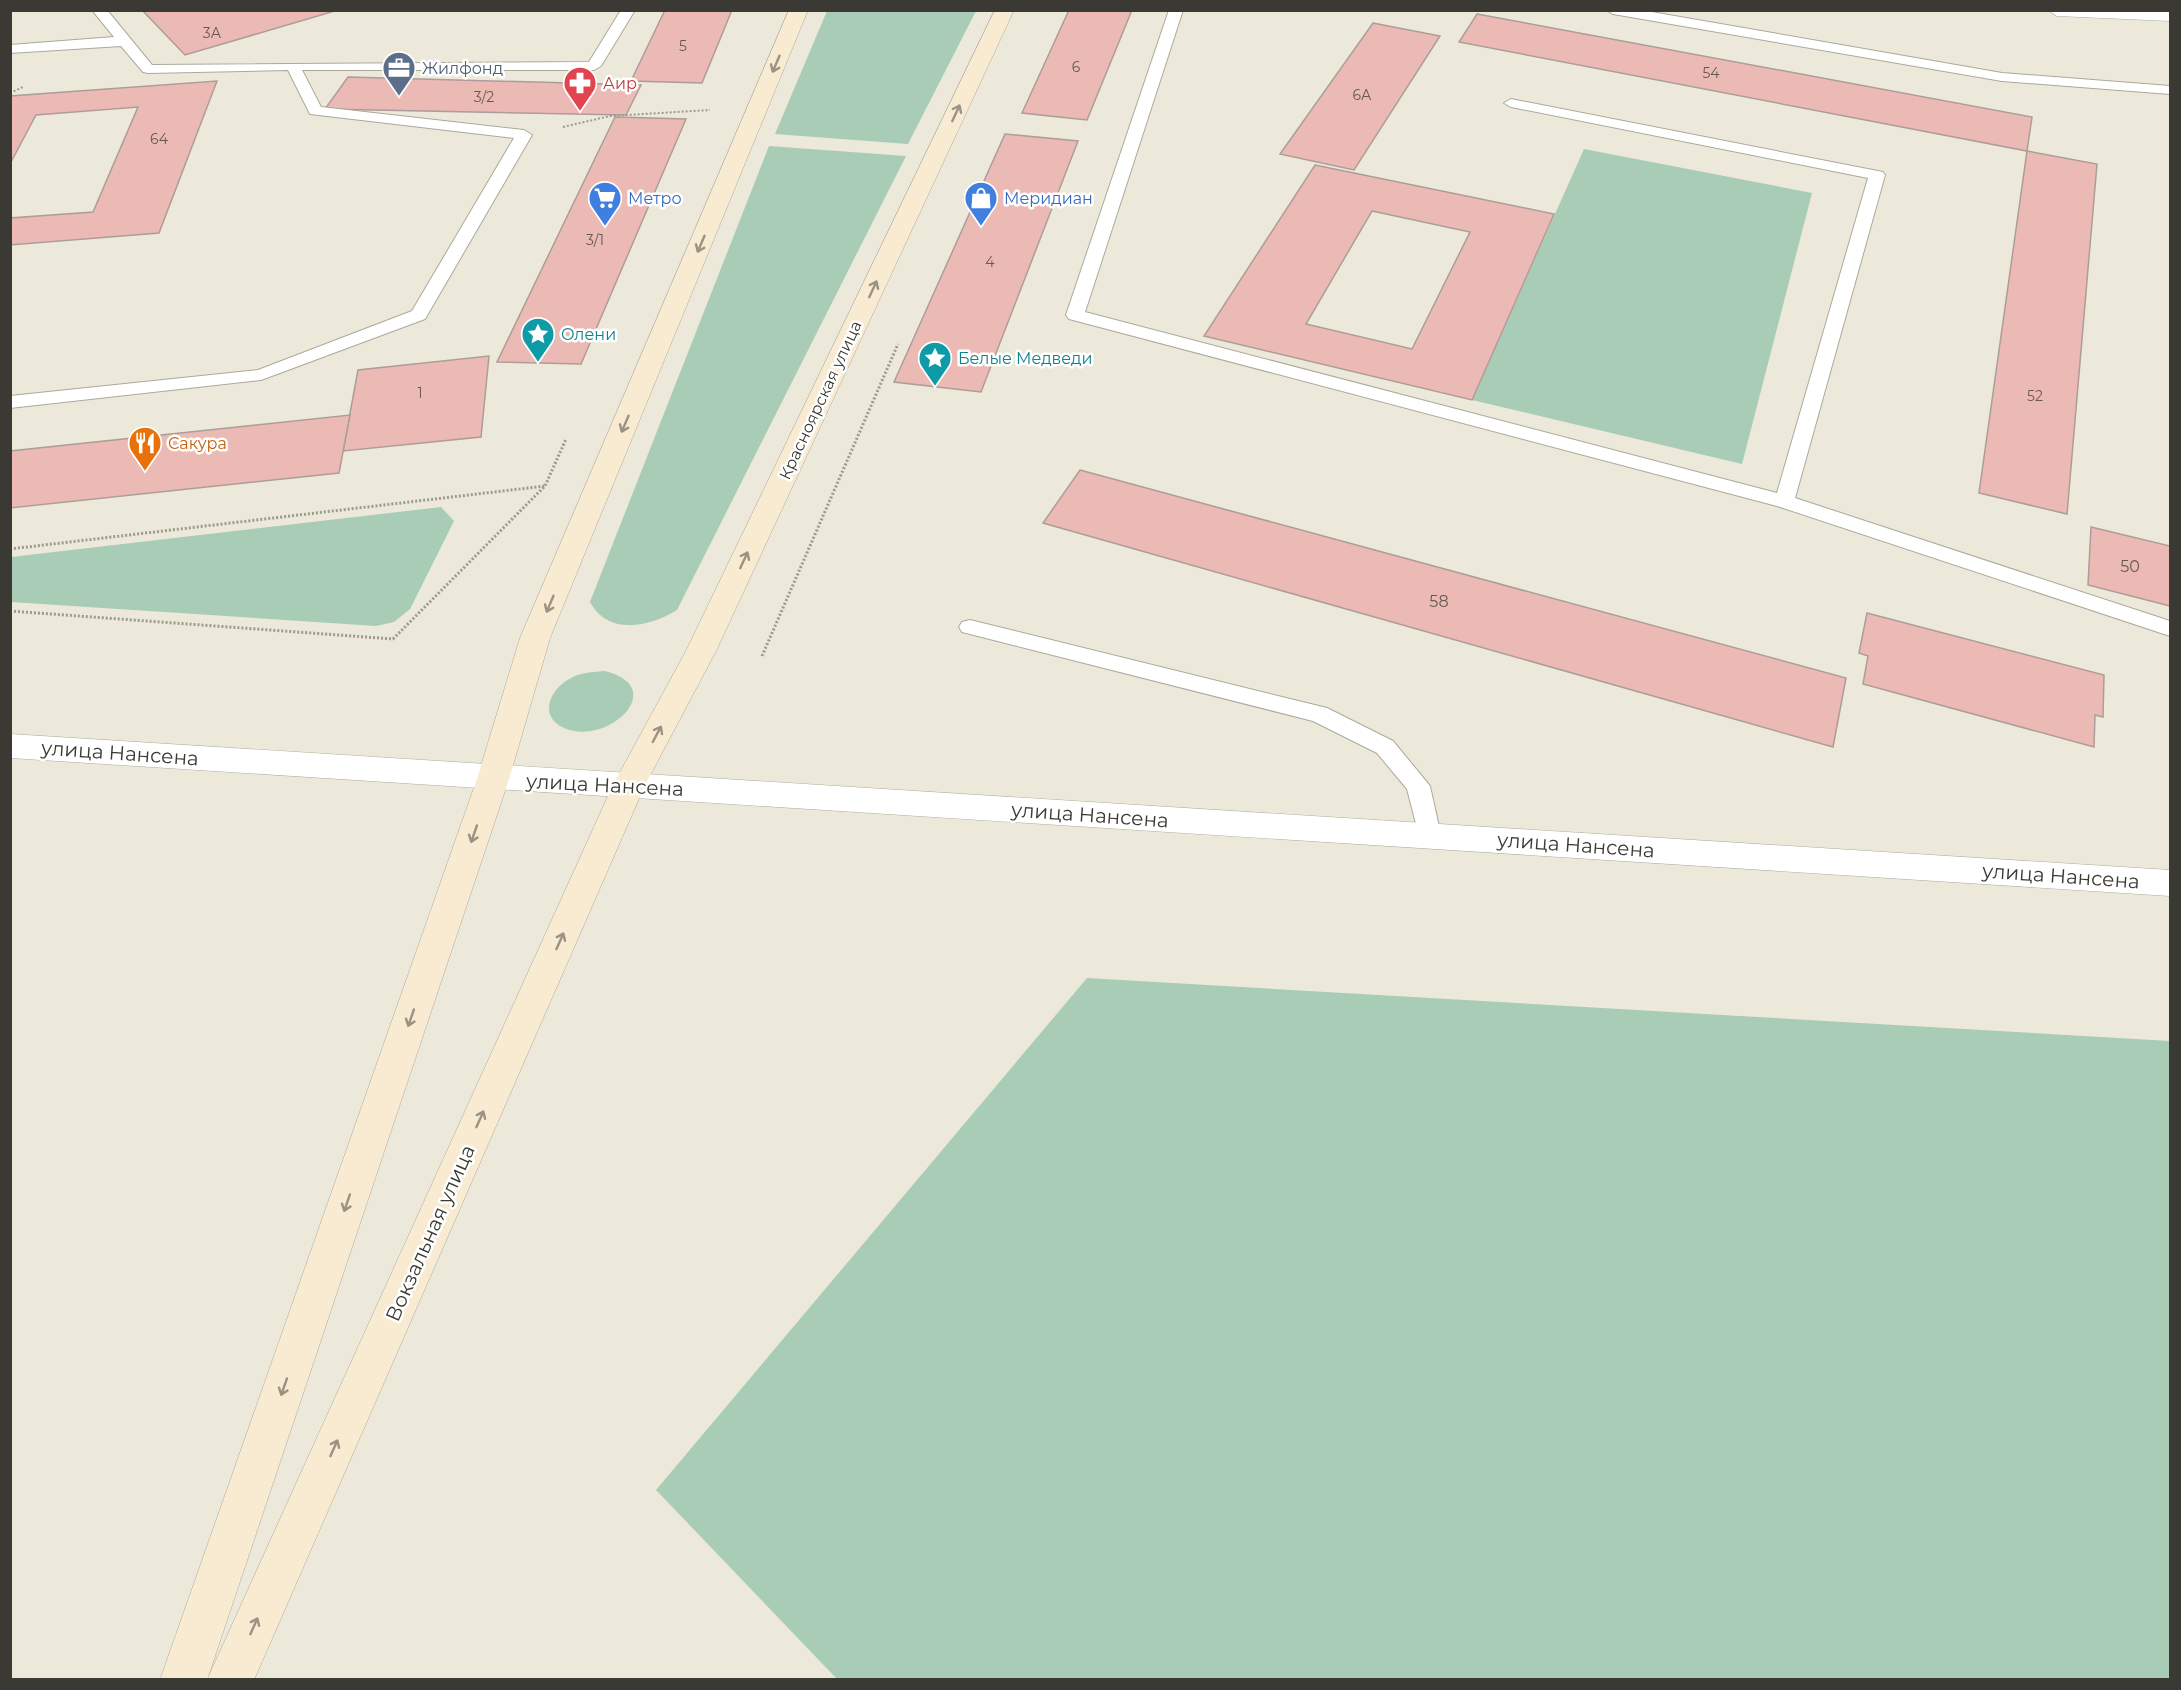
<svg xmlns="http://www.w3.org/2000/svg" width="2181" height="1690" viewBox="0 0 2181 1690" font-family="Montserrat,sans-serif">
<rect width="100%" height="100%" fill="#ece9da"/>
<g fill="#a9ccb7">
<path d="M827 11H976L908 144 775 134Z"/>
<path d="M769 146 906 156 677 610C650 627 608 636 590 602Z"/>
<path d="M1584 149 1812 193 1742 464 1472 400Z"/>
<path d="M441 507 454 521 410 609 394 622 376 626 11 602V557Z"/>
<path d="M605 671C671 688 607 747 564 728 536 715 552 686 573 677 584 672 594 672 605 671Z"/>
<path d="M1087 978 2170 1041V1679H837L656 1490Z"/>
</g>
<g fill="#ecbab4" stroke="#ad9c9a" stroke-width="1.5" fill-rule="evenodd">
<path d="M142 10H338L185 55Z"/>
<path d="M665 10H732L702 83 631 81Z"/>
<path d="M1069 10H1132L1087 120 1022 113Z"/>
<path d="M1477 14 2032 117 2027 151 1459 42Z"/>
<path d="M1373 23 1440 36 1354 170 1280 154Z"/>
<path d="M348 77 641 85 626 115 325 109Z"/>
<path d="M217 81 159 233 10 245V218L93 212 138 107 36 115 10 164V96Z"/>
<path d="M615 117 686 119 581 364 497 362Z"/>
<path d="M1005 134 1078 141 981 392 894 382Z"/>
<path d="M2027 151 2097 164 2067 514 1979 493Z"/>
<path d="M1315 165 1554 214 1472 400 1204 336ZM1372 211 1470 232 1412 349 1306 324Z"/>
<path d="M489 356 481 437 343 451 358 370Z"/>
<path d="M350 415 339 473 10 508V451Z"/>
<path d="M1080 470 1846 678 1833 747 1043 523Z"/>
<path d="M2091 527 2170 546V606L2088 585Z"/>
<path d="M1867 613 2104 675 2103 717 2095 715 2094 747 1863 684 1868 656 1859 653Z"/>
</g>
<g fill="none" stroke-linecap="round" stroke-linejoin="round">
<g stroke="#aca99b" stroke-width="2">
<g id="service">
<path d="M92 10H107L152 65 589 62 621 10H635L601 66 594 70H302L321 107 524 130 532 135 425 319 261 380 10 408V396L258 370 412 311 514 138 310 114 288 70 148 73 143 72 121 46 10 53V45L114 37Z"/>
<path d="M1169 10H1183L1085 312 1777 493 1868 178 1511 107 1504 103 1511 99 1883 172 1885 175 1795 498 2170 621V636L1777 506 1069 319 1066 315Z"/>
<path d="M1606 10H1640L2002 73 2170 86V94L2002 81 1613 14Z"/>
<path d="M970 620 1327 708 1393 741 1430 786 1441 836 1437 843 1429 845 1421 843 1407 789 1377 753 1313 721 962 632 959 627 962 622Z"/>
</g>
</g>
<g stroke="#aca99b" stroke-width="1">
<path id="minor" d="M2048 10H2170V21L2057 16Z"/>
</g>
<g stroke="#aca99b" stroke-width="1">
<path id="tertiary" d="M10 734 2170 870V896L10 758Z"/>
</g>
<g stroke="#aca99b" stroke-width="1">
<g id="secondary">
<path d="M789 10H808L550 638 509 779 207 1680H160L477 779 520 638Z"/>
<path d="M995 10H1014L716 651 645 785 254 1680H207L613 785 686 651Z"/>
</g>
</g>
<g stroke="#9c9a8f" stroke-width="2" stroke-dasharray="2 2" stroke-linecap="butt">
<path d="M10 93 23 87"/>
<path d="M563 127 610 116 710 110"/>
</g>
<g stroke="#9c9a8f" stroke-width="3" stroke-dasharray="2 2" stroke-linecap="butt">
<path d="M10 549 545 486"/>
<path d="M10 611 393 639 545 486 566 439"/>
<path d="M762 656 898 344"/>
</g>
<use href="#service" fill="#fff" fill-rule="evenodd"/>
<use href="#minor" fill="#fff" fill-rule="evenodd"/>
<use href="#tertiary" fill="#fff" fill-rule="evenodd"/>
<use href="#secondary" fill="#f9ebd1" fill-rule="evenodd"/>
</g>
<defs><path id="oneway-shaft" d="M-6 0H5M1.5-3L5.5 0L1.5 3" fill="none" stroke-width="1.6" stroke-linecap="round" stroke-linejoin="round" transform="scale(1.5)"/></defs>
<g stroke="#9a9282">
<use href="#oneway-shaft" transform="translate(776 64) rotate(113)"/>
<use href="#oneway-shaft" transform="translate(956 113) rotate(-65)"/>
<use href="#oneway-shaft" transform="translate(701 244) rotate(113)"/>
<use href="#oneway-shaft" transform="translate(873 289) rotate(-65)"/>
<use href="#oneway-shaft" transform="translate(625 424) rotate(113)"/>
<use href="#oneway-shaft" transform="translate(744 560) rotate(-65)"/>
<use href="#oneway-shaft" transform="translate(550 604) rotate(113)"/>
<use href="#oneway-shaft" transform="translate(657 734) rotate(-62)"/>
<use href="#oneway-shaft" transform="translate(474 834) rotate(109)"/>
<use href="#oneway-shaft" transform="translate(560 941) rotate(-66)"/>
<use href="#oneway-shaft" transform="translate(411 1018) rotate(109)"/>
<use href="#oneway-shaft" transform="translate(480 1119) rotate(-66)"/>
<use href="#oneway-shaft" transform="translate(347 1203) rotate(109)"/>
<use href="#oneway-shaft" transform="translate(284 1387) rotate(109)"/>
<use href="#oneway-shaft" transform="translate(334 1448) rotate(-66)"/>
<use href="#oneway-shaft" transform="translate(254 1626) rotate(-66)"/>
</g>
<defs>
<g id="office-pin" transform="scale(1.725)"><path d="M0 17L-7.5 6A9.5 9.5 0 1 1 7.5 6Z" fill="#5c6f8a" stroke="#fff"/><path d="M-6-3h4V-5.5h4V-3h4V5H-6ZM-1-4.5V-3h2v-1.5ZM-6 0V1H6V0Z" fill="#fff"/></g>
<g id="pharmacy-pin" transform="scale(1.725)"><path d="M0 17L-7.5 6A9.5 9.5 0 1 1 7.5 6Z" fill="#e0444e" stroke="#fff"/><path d="M-2-6h4v4h4v4h-4v4h-4v-4h-4v-4h4Z" fill="#fff"/></g>
<g id="supermarket-pin" transform="scale(1.725)"><path d="M0 17L-7.5 6A9.5 9.5 0 1 1 7.5 6Z" fill="#3f7fe0" stroke="#fff"/><path d="M-6-5.5h2.5l.6 2H6L4.5 2H-2.5L-4.4-4H-6ZM-1.5 3.2a1.3 1.3 0 1 0 .1 0ZM3 3.2a1.3 1.3 0 1 0 .1 0Z" fill="#fff"/></g>
<g id="shop-pin" transform="scale(1.725)"><path d="M0 17L-7.5 6A9.5 9.5 0 1 1 7.5 6Z" fill="#3f7fe0" stroke="#fff"/><path d="M-5-2.5h2.3a2.7 3.5 0 0 1 5.4 0H5L5.5 6h-11ZM-1.5-2.5h3a1.5 2.3 0 0 0-3 0Z" fill="#fff"/></g>
<g id="sight-pin" transform="scale(1.725)"><path d="M0 17L-7.5 6A9.5 9.5 0 1 1 7.5 6Z" fill="#0f9aa8" stroke="#fff"/><path d="M0-6L1.8-2.2L6-1.7L2.9 1.2L3.7 5.4L0 3.3L-3.7 5.4L-2.9 1.2L-6-1.7L-1.8-2.2Z" fill="#fff"/></g>
<g id="restaurant-pin" transform="scale(1.725)"><path d="M0 17L-7.5 6A9.5 9.5 0 1 1 7.5 6Z" fill="#e8710a" stroke="#fff"/><path d="M-5-6h1v4h1v-4h1v4h1v-4h1v5L-1.5 .5V6h-2V.5L-5-1ZM5-6V6H3V1.5H1.5Q1.5-4 5-6Z" fill="#fff"/></g>
</defs>
<g fill-rule="evenodd">
<use href="#office-pin" x="399" y="68"/>
<use href="#pharmacy-pin" x="580" y="83"/>
<use href="#supermarket-pin" x="605" y="198"/>
<use href="#shop-pin" x="981" y="198"/>
<use href="#sight-pin" x="538" y="334"/>
<use href="#sight-pin" x="935" y="358"/>
<use href="#restaurant-pin" x="145" y="443"/>
</g>
<g text-anchor="middle" stroke-width="5" stroke-linejoin="round" paint-order="stroke">
<g font-size="14" fill="#665953">
<text x="212" y="38">3А</text>
<text x="683" y="51">5</text>
<text x="1076" y="72">6</text>
<text x="1711" y="78">54</text>
<text x="1362" y="100">6А</text>
<text x="484" y="102">3/2</text>
<text x="159" y="144">64</text>
<text x="595" y="245">3/1</text>
<text x="990" y="267">4</text>
<text x="420" y="398">1</text>
<text x="2035" y="401">52</text>
</g>
<g font-size="16" fill="#4e5e75" stroke="#fff" text-anchor="start">
<text x="422" y="74">Жилфонд</text>
</g>
<g font-size="16" fill="#be3a42" stroke="#fff" text-anchor="start">
<text x="603" y="89">Аир</text>
</g>
<g font-size="16" fill="#366cbe" stroke="#fff" text-anchor="start">
<text x="628" y="204">Метро</text>
<text x="1004" y="204">Меридиан</text>
</g>
<g font-size="16" fill="#0d838f" stroke="#fff" text-anchor="start">
<text x="561" y="340">Олени</text>
<text x="958" y="364">Белые Медведи</text>
</g>
<g font-size="16" fill="#3a3933" stroke="#fff">
<text transform="translate(820 400) rotate(-65)" y="6">Красноярская улица</text>
</g>
<g font-size="16" fill="#c56008" stroke="#fff" text-anchor="start">
<text x="168" y="449">Сакура</text>
</g>
<g font-size="16" fill="#665953">
<text x="2130" y="572">50</text>
<text x="1439" y="607">58</text>
</g>
<g font-size="20" fill="#3a3933" stroke="#fff">
<text transform="translate(120 753) rotate(4)" y="7">улица Нансена</text>
<text transform="translate(605 785) rotate(3)" y="7">улица Нансена</text>
<text transform="translate(1090 815) rotate(4)" y="7">улица Нансена</text>
<text transform="translate(1576 845) rotate(4)" y="7">улица Нансена</text>
<text transform="translate(2061 876) rotate(4)" y="7">улица Нансена</text>
<text transform="translate(430 1233) rotate(-66)" y="7">Вокзальная улица</text>
</g>
</g>
<rect width="2181" height="1690" fill="none" stroke="#3a3933" stroke-width="24"/>
</svg>
